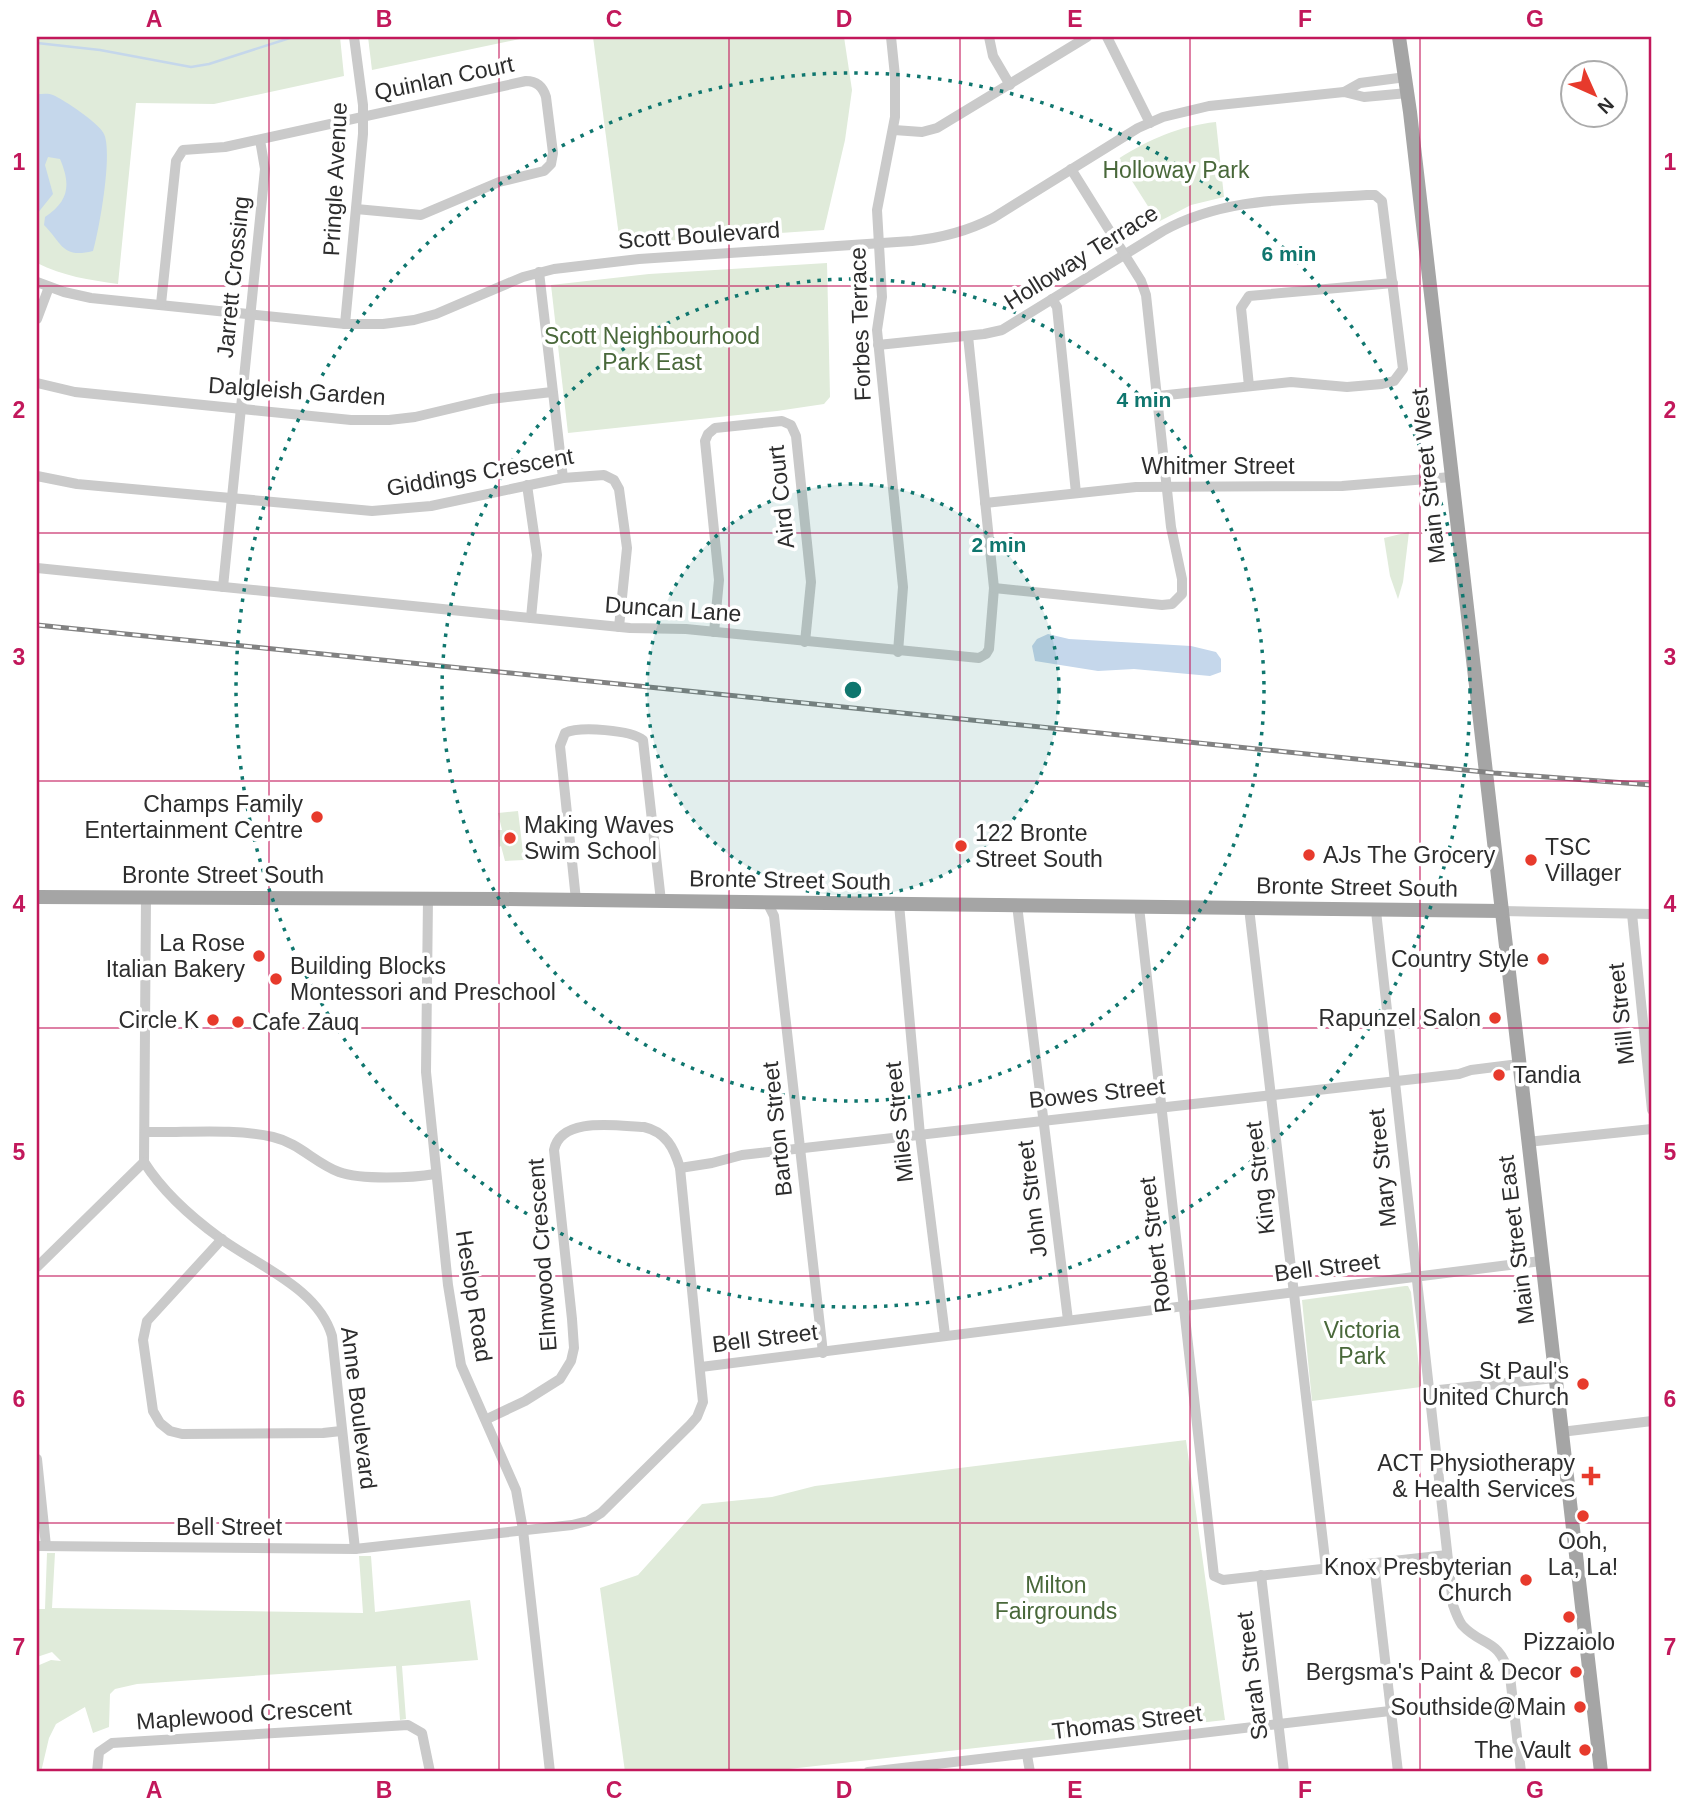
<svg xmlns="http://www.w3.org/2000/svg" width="1689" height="1809" viewBox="0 0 1689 1809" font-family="Helvetica,sans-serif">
<rect width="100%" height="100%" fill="#fff"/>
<g fill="#e0ebda">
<path d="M37 37H340L344 76 214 104 136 103 118 284C89 280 63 276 37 263Z"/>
<path d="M368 37H529L372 70Z"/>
<path d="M593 37H844L852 90 845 140 824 230 620 244Z"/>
<path d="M1216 122 1224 197 1191 205 1158 222 1118 159C1150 139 1179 126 1216 122Z"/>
<path d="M827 263 830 397 824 404 777 411 568 433 551 285 649 274Z"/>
<path d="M1409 532 1403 582 1398 599 1390 576 1384 538Z"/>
<path d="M518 811 524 860 505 861 501 846 499 847 498 830H502L498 813Z"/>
<path d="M1405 1286H1408L1411 1292 1421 1387 1312 1401 1302 1300Z"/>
<path d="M1186 1440 1225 1720 762 1772H625L600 1588 638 1575 702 1504 772 1497 815 1486Z"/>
<path d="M47 1553H55L52 1608 363 1613 359 1556H371L375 1612 470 1600 478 1660 402 1666 406 1719 400 1720 396 1666 137 1684 115 1689 110 1694 109 1727 93 1733 85 1707 56 1724 49 1738 41 1772H37V1666L51 1660 61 1661 52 1652 37 1657V1609H45Z"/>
</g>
<g fill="#c5d7eb">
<path d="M37 94C42 94 49 93 53 95 63 99 100 124 104 134 113 153 99 231 93 251 62 259 62 243 44 225L45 217C69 201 71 185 60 159L48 157 45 165 53 194 37 214Z"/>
<path d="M1048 634 1069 639 1191 646 1216 652 1221 659V672L1210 676 1134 669 1098 671 1035 661 1032 646 1037 639Z"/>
</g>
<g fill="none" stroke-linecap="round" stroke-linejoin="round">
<path stroke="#c5d7eb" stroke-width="2.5" d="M37 43 100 50 191 67 209 64 293 37"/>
<g stroke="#cacaca" stroke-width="10">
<path d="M891 37 895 76V117L877 210 882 297 877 330 903 587 898 652"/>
<path d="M989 37 993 56 1010 85"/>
<path d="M1107 37 1150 123"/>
<path d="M1344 92 1360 83 1406 77"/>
<path d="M894 130 922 132 937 128 1087 37"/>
<path d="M539 272 563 478"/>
<path d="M37 282 64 292 91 298 345 324H383L414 320 436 314 523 277 554 269 639 259 912 241C941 238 966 232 993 218L1138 128 1163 117 1209 106 1344 92 1364 97 1408 93"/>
<path d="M1052 299 1057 307 1076 493"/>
<path d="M161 304 176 161 183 150 225 147 526 81C537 81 543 87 546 97L553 153 551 164 544 171 499 182 421 215 356 209"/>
<path d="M37 319 49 287"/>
<path d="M345 324 363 134V105L354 37"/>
<path d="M878 345 984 334 1002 330 1163 231C1226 196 1297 200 1367 195H1375L1382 201 1403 369 1394 381 1382 384 1347 387 1291 382 1158 396"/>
<path d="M37 383 75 392 351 420H389L415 417 491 399 552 392"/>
<path d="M1249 386 1241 308 1249 296 1393 283"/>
<path d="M37 476 77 484 372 511 431 506 563 478 604 475 614 480 619 489 627 548 619 627"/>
<path d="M527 485 537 555 531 618"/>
<path d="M985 503 1136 487 1342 486 1451 477"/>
<path d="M37 568 630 628 686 629 979 658 986 654 989 649 994 588 968 336"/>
<path d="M223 587 265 169 260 140"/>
<path d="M994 588 1162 605 1172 604 1182 594V579L1171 527 1146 295 1141 281 1071 169"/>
<path d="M714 632 719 580 705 441 708 434 715 428 782 421 791 425 796 436 811 582 805 642"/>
<path d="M146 897 144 1162C163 1192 191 1217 220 1238 258 1266 318 1288 332 1336L355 1549"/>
<path d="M428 898 426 1072 448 1285 461 1365 516 1490 523 1530 550 1772"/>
<path d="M576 900 560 746 565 733C580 726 631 730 643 740L661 901"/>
<path d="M767 902 774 916 823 1353"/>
<path d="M899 904 920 1135 945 1335"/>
<path d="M1017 905 1068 1320"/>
<path d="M1139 907 1214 1576 1223 1580 1447 1555"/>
<path d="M1249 908 1326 1568"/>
<path d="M1376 911 1453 1605C1455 1611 1458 1619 1462 1625 1483 1648 1498 1636 1510 1676L1521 1772"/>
<path d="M1502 911 1652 914"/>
<path d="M1632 914 1652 1110"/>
<path d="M145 1132C187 1133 232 1128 273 1137 299 1143 315 1163 339 1172 361 1180 412 1178 435 1174"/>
<path d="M1527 1142 1652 1129"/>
<path d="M680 1168 712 1163 742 1155 1459 1074 1471 1070 1519 1064"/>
<path d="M222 1239 147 1321 143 1340 153 1411 160 1423 170 1431 182 1434 323 1433 341 1431"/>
<path d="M37 1267 144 1162"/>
<path d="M701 1367 1541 1261"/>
<path d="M1429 1391 1555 1378"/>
<path d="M1561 1432 1652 1421"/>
<path d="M37 1459 46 1546"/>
<path d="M37 1546 355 1549 572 1525 588 1521 601 1513 690 1425 697 1417 703 1402 680 1168C674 1148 666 1132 644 1127 617 1126 561 1116 554 1150L572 1319 574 1348 571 1361 560 1379 525 1401 487 1419"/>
<path d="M1374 1564 1398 1772"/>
<path d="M1261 1575 1284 1772"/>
<path d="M1027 1755 1030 1772"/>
<path d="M97 1772 99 1752 112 1743 408 1725 422 1733 430 1772"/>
<path d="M868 1772 1390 1711"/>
</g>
<g stroke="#a5a5a5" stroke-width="14">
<path d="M1399 37 1410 112 1601 1772"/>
<path d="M37 897 499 899 1502 911"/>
</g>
<g stroke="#828282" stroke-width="5">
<path id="rail" d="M37 625 1494 773 1652 785"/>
</g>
<use href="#rail" stroke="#fff" stroke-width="2.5" stroke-dasharray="8" stroke-linecap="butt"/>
</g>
<path fill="none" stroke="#c2185b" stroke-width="2" stroke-opacity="0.55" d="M269 37V1772M499 37V1772M729 37V1772M960 37V1772M1190 37V1772M1420 37V1772M37 286H1652M37 533H1652M37 781H1652M37 1028H1652M37 1276H1652M37 1523H1652"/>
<circle cx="853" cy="690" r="206" fill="#0f766e" fill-opacity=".12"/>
<g fill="none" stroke="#0f766e" stroke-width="3.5" stroke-dasharray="3.5 7">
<circle cx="853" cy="690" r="206"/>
<circle cx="853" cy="690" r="411"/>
<circle cx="853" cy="690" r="617"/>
</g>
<g fill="#e73a2c" stroke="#fff" stroke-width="2.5">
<circle cx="317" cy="817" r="7"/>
<circle cx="510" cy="838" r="7"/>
<circle cx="961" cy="846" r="7"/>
<circle cx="1309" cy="855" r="7"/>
<circle cx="1531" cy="860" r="7"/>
<circle cx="259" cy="956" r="7"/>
<circle cx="1543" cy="959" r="7"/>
<circle cx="276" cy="979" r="7"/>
<circle cx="1495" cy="1018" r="7"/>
<circle cx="213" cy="1020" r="7"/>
<circle cx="238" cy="1022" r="7"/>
<circle cx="1499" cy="1075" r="7"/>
<circle cx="1583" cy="1384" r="7"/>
<path d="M1587.5 1465.5h7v7h7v7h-7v7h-7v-7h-7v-7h7z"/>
<circle cx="1583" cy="1516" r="7"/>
<circle cx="1526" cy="1580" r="7"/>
<circle cx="1569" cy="1617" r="7"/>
<circle cx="1576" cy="1672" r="7"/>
<circle cx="1580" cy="1707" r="7"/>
<circle cx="1585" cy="1750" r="7"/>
</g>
<g text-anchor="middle" stroke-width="7" stroke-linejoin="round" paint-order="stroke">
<g font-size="23" fill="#2d2d2d" stroke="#fff">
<text transform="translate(444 78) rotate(-12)" y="8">Quinlan Court</text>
<text transform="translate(335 179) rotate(-87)" y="8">Pringle Avenue</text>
<text transform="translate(699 235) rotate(-4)" y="8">Scott Boulevard</text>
<text transform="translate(1081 257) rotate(-32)" y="8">Holloway Terrace</text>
<text transform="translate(233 277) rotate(-84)" y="8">Jarrett Crossing</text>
<text transform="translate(860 324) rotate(-92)" y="8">Forbes Terrace</text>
<text transform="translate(297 391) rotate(4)" y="8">Dalgleish Garden</text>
<text x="1218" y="474">Whitmer Street</text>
<text transform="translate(480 472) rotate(-10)" y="8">Giddings Crescent</text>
<text transform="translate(1428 476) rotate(-96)" y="8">Main Street West</text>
<text transform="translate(781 497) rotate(-96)" y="8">Aird Court</text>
<text transform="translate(673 609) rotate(4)" y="8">Duncan Lane</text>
<text x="223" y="883">Bronte Street South</text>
<text transform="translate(790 880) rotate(1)" y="8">Bronte Street South</text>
<text transform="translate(1357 887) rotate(1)" y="8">Bronte Street South</text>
<text transform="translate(1621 1014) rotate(-96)" y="8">Mill Street</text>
<text transform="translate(1097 1093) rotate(-6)" y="8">Bowes Street</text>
<text transform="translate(899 1122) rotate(-96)" y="8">Miles Street</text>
<text transform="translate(777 1129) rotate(-96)" y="8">Barton Street</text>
<text transform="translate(1382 1168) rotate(-96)" y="8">Mary Street</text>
<text transform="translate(1260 1178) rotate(-97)" y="8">King Street</text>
<text transform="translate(1032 1199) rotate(-97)" y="8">John Street</text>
<text transform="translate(1516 1240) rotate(-97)" y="8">Main Street East</text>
<text transform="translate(1155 1245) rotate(-97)" y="8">Robert Street</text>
<text transform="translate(542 1255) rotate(-94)" y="8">Elmwood Crescent</text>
<text transform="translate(1327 1267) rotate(-7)" y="8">Bell Street</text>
<text transform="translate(474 1296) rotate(81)" y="8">Heslop Road</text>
<text transform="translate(765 1338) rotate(-7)" y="8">Bell Street</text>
<text transform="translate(359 1408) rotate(83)" y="8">Anne Boulevard</text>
<text x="229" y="1535">Bell Street</text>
<text transform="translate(1252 1676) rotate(-97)" y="8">Sarah Street</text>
<text transform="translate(244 1714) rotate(-4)" y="8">Maplewood Crescent</text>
<text transform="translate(1127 1722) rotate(-7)" y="8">Thomas Street</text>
</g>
<g font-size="23" fill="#49683a" stroke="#fff">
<text x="1176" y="178">Holloway Park</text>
<text x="652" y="344">Scott Neighbourhood<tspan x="652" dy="26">Park East</tspan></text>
<text x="1362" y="1338">Victoria<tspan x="1362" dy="26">Park</tspan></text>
<text x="1056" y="1593">Milton<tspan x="1056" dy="26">Fairgrounds</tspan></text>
</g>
<g font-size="23" fill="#2d2d2d" stroke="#fff" text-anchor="end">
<text x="303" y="812">Champs Family<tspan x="303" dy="26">Entertainment Centre</tspan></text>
<text x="524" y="833" text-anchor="start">Making Waves<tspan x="524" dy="26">Swim School</tspan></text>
<text x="975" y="841" text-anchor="start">122 Bronte<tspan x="975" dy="26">Street South</tspan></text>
<text x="1545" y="855" text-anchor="start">TSC<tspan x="1545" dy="26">Villager</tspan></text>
<text x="1323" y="863" text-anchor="start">AJs The Grocery</text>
<text x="245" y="951">La Rose<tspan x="245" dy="26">Italian Bakery</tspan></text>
<text x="1529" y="967">Country Style</text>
<text x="290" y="974" text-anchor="start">Building Blocks<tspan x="290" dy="26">Montessori and Preschool</tspan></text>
<text x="1481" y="1026">Rapunzel Salon</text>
<text x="199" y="1028">Circle K</text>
<text x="252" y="1030" text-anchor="start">Cafe Zauq</text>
<text x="1513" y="1083" text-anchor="start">Tandia</text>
<text x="1569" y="1379">St Paul's<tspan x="1569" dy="26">United Church</tspan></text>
<text x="1575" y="1471">ACT Physiotherapy<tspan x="1575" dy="26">&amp; Health Services</tspan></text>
<text x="1583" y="1549" text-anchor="middle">Ooh,<tspan x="1583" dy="26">La, La!</tspan></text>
<text x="1512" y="1575">Knox Presbyterian<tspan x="1512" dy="26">Church</tspan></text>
<text x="1569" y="1650" text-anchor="middle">Pizzaiolo</text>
<text x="1562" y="1680">Bergsma's Paint &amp; Decor</text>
<text x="1566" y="1715">Southside@Main</text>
<text x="1571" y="1758">The Vault</text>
</g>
</g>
<circle cx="853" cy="690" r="10" fill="#0f766e" stroke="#fff" stroke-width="3.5"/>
<g font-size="21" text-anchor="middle" font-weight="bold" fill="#0f766e" stroke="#fff" stroke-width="7" stroke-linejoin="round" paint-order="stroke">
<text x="1289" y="261">6 min</text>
<text x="1144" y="407">4 min</text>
<text x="999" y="552">2 min</text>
</g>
<rect width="1689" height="1809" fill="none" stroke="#ffffff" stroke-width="77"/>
<g transform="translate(1594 94) rotate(135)"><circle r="33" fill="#ffffff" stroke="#ababab" stroke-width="2"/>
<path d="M0-5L12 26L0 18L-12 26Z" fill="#e73a2c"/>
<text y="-10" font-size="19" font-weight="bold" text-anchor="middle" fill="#2d2d2d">N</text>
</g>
<rect x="38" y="38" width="1612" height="1732" fill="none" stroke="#c2185b" stroke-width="2.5"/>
<g font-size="23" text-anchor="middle" font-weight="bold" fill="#c2185b">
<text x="154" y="27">A</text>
<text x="384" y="27">B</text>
<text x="614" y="27">C</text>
<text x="844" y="27">D</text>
<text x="1075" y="27">E</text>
<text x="1305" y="27">F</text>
<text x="1535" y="27">G</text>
<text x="19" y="170">1</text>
<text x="1670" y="170">1</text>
<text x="19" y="418">2</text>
<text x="1670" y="418">2</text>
<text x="19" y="665">3</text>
<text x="1670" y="665">3</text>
<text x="19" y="912">4</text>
<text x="1670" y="912">4</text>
<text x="19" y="1160">5</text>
<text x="1670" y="1160">5</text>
<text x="19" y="1407">6</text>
<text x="1670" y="1407">6</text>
<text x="19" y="1655">7</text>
<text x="1670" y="1655">7</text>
<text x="154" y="1798">A</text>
<text x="384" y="1798">B</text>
<text x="614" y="1798">C</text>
<text x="844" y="1798">D</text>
<text x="1075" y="1798">E</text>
<text x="1305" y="1798">F</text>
<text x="1535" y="1798">G</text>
</g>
</svg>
